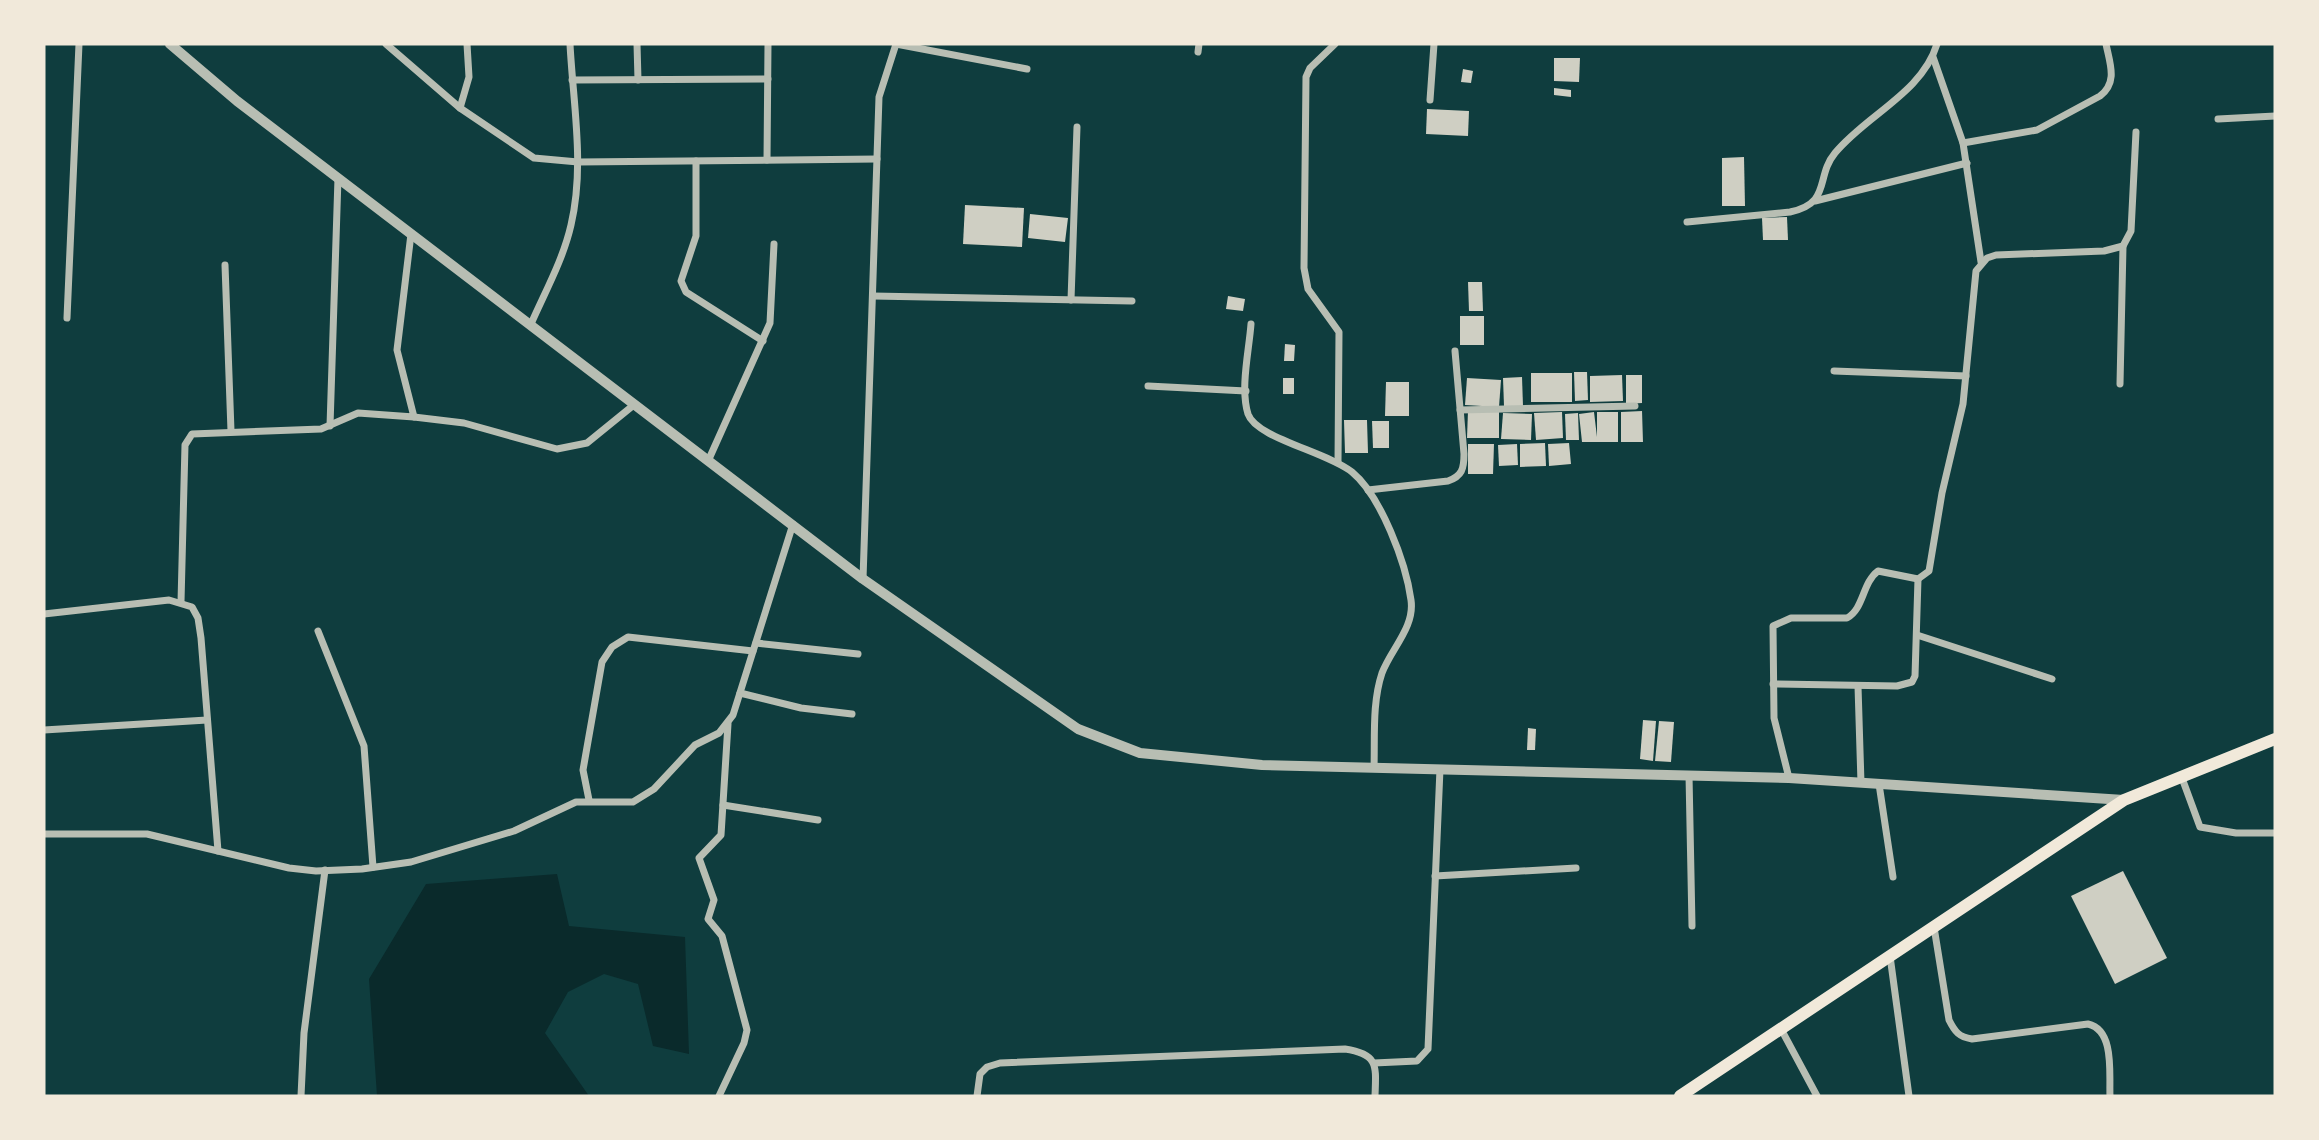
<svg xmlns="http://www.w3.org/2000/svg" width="2319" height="1140" viewBox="0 0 2319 1140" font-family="Merriweather,serif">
<rect width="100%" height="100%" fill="#0f3d3e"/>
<path fill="#0a2a2b" d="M557 874 569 926 685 937 689 1054 653 1046 638 984 604 974 568 992 545 1033 589 1096H377L369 979 426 884Z"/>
<g fill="#cfcfc3">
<path d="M1554 58H1580L1579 82 1554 81Z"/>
<path d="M1463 69 1473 71 1471 83 1461 82Z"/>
<path d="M1554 88 1571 90V97L1554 95Z"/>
<path d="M1427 109 1469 111 1468 136 1426 134Z"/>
<path d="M1744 157 1745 206H1722V158Z"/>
<path d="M965 205 1024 208 1022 247 963 244Z"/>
<path d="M1030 214 1068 218 1065 242 1028 238Z"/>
<path d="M1787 217 1788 240H1763L1762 218Z"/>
<path d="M1468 282H1482L1483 311H1469Z"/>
<path d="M1228 296 1245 299 1243 311 1226 309Z"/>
<rect x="1460" y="316" width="24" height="29"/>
<path d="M1285 344 1295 345 1294 361H1284Z"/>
<path d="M1574 372H1587L1588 400 1575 401Z"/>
<rect x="1531" y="373" width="41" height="29"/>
<path d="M1622 375 1623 401 1590 402V376Z"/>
<path d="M1626 375H1642V403L1626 404Z"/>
<path d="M1522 377 1523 406H1504L1503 378Z"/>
<rect x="1283" y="378" width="11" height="16"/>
<path d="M1467 378 1501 380 1499 407 1465 405Z"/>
<path d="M1386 382H1409V416H1385Z"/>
<path d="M1468 411 1499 412V438H1467Z"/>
<path d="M1642 411 1643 442H1621V412Z"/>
<path d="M1562 412 1563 438 1536 440 1534 413Z"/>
<path d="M1594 412 1597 437V412H1618V442H1582L1579 414Z"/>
<path d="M1503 413 1532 414 1531 440 1501 439Z"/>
<path d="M1578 413 1579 440H1566L1565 414Z"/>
<path d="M1344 420H1367L1368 453H1345Z"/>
<path d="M1372 421H1389V448H1373Z"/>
<path d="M1545 443 1546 466 1520 467V444Z"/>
<path d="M1569 443 1571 464 1549 466 1548 444Z"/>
<path d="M1468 444H1494L1493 474H1468Z"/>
<path d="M1517 444 1518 465 1499 466 1498 445Z"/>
<path d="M1643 720 1656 721 1653 761 1640 759Z"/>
<path d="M1659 721 1674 722 1671 762 1655 761Z"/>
<path d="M1528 728 1536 729 1535 750H1527Z"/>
<path d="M2123 871 2167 958 2115 984 2071 896Z"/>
</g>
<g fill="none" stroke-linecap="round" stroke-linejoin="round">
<g stroke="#b8beb3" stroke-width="7">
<path d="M386 44 460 108"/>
<path d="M467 44 469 77 460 108 534 158 578 162 877 159"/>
<path d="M637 44 638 80"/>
<path d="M896 44 1027 69"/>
<path d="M1335 44 1310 68 1306 77 1304 268 1308 289 1339 332 1338 462"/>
<path d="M1198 52 1199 44"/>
<path d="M1933 57 1963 143 1981 262"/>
<path d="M572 80 768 79"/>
<path d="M1430 100 1434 44"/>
<path d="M2218 119 2275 116"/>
<path d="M1963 143 2037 130 2100 96C2118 82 2110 64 2106 44"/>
<path d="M767 160 768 44"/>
<path d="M696 161V236L681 281 686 292 763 341"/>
<path d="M1815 201 1967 163"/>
<path d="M1687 222 1790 212C1832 203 1815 177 1835 153 1866 115 1922 93 1937 44"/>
<path d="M225 265 231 431"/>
<path d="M873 296 1132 301"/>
<path d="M1071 300 1077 127"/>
<path d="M67 318 79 44"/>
<path d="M531 324C545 292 563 260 571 225 585 166 573 103 570 44"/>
<path d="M1251 324C1249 351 1240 388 1248 414 1256 438 1327 452 1352 472 1381 496 1406 563 1411 600 1415 627 1391 649 1382 673 1372 703 1375 737 1374 768"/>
<path d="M1834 371 1966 376"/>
<path d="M2120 384 2123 246"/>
<path d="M1148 386 1246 391"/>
<path d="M1460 410 1635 406"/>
<path d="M414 417 464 423 557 449 587 443 635 404"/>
<path d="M330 426 338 178"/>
<path d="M709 459 770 323 774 244"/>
<path d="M1368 490 1448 481C1462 476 1464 469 1464 454L1455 351"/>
<path d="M863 579 879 97 896 44"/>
<path d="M181 602 185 445 192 434 321 429 358 413 414 417 397 350 411 234"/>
<path d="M44 614 169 600 192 607 198 618 201 638 218 851"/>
<path d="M318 631 364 746 373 867"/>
<path d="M1917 635 2052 679"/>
<path d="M756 643 858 654"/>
<path d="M1773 684 1897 686 1912 682 1915 676 1918 579"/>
<path d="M1858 686 1861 783"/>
<path d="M740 693 801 708 852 714"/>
<path d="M44 730 207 720"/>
<path d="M1689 775 1692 926"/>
<path d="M1789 778 1774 718 1773 626 1791 618H1847C1864 609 1862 583 1878 571L1918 579 1929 571 1942 493 1963 404 1976 271 1987 258 1996 255 2104 251 2123 246 2131 231 2136 132"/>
<path d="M2182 778 2200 827 2236 833H2275"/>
<path d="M1879 784 1893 877"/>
<path d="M589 800 583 770 602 662 612 647 628 637 753 651"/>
<path d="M723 805 818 820"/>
<path d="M44 834H147L289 868 316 871 362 869 411 862 514 831 576 802H633L654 789 695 745 719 733 733 715 793 524"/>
<path d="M1435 876 1576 868"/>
<path d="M1934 927 1949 1020C1955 1032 1959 1037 1972 1039L2088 1024C2115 1030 2109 1074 2110 1096"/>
<path d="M1890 956 1909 1096"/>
<path d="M1781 1029 1817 1096"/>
<path d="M1374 1063 1417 1061 1428 1049 1440 769"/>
<path d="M301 1096 304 1033 325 870"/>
<path d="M719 1096 744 1043 747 1030 722 936 708 919 714 900 699 858 721 835 728 724"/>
<path d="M977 1096 980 1074 987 1067 1000 1063 1345 1049C1379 1054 1376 1066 1375 1096"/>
</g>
<path stroke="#b8beb3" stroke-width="10" d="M170 44 237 101 863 579 1078 729 1140 753 1262 765 1789 778 2124 800"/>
<path stroke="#f1e9da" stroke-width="12" d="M1680 1096 2124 800 2275 739"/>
</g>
<rect width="2319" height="1140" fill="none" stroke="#f1e9da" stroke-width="91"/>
</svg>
